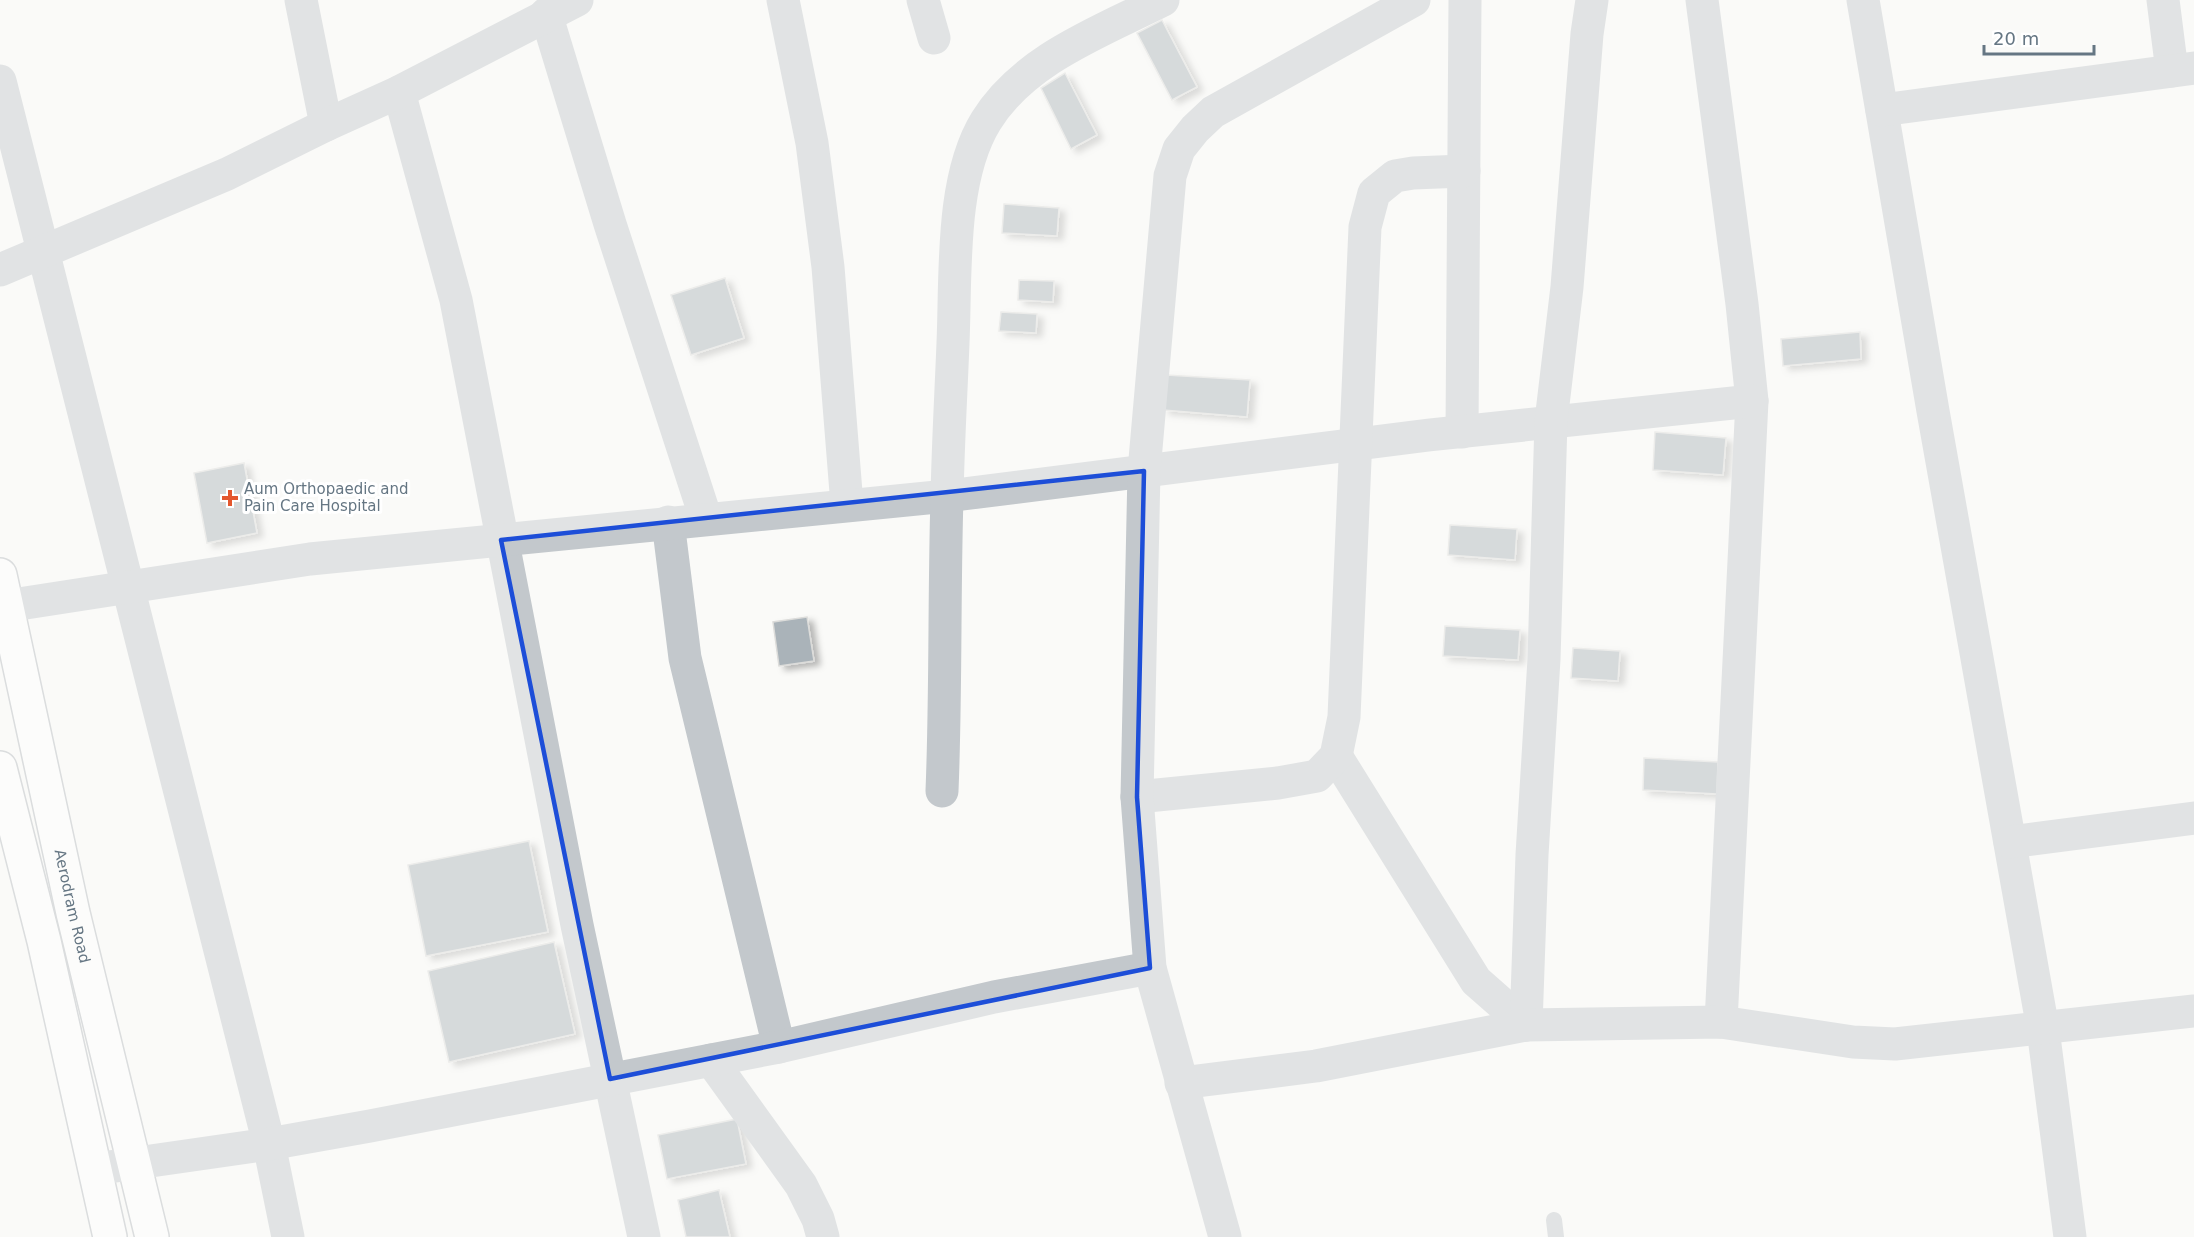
<svg xmlns="http://www.w3.org/2000/svg" width="2194" height="1237" viewBox="0 0 2194 1237" font-family="'DejaVu Sans',sans-serif">
<defs>
<filter id="shadow"><feDropShadow dx="6" dy="4" stdDeviation="3" flood-color="#0004"/></filter>
</defs>
<rect width="100%" height="100%" fill="#fafaf8"/>
<g fill="#aab3b9" stroke="#dcdcda" stroke-width="1.5" filter="url(#shadow)">
<path d="M1162 20 1197 87 1172 100 1137 33Z"/>
<path d="M1065 73 1097 135 1071 149 1041 88Z"/>
<path d="M1004 204 1059 208 1057 236 1002 233Z"/>
<path d="M725 278 744 338 691 355 671 295Z"/>
<path d="M1019 280 1054 281 1053 302 1018 300Z"/>
<path d="M1001 312 1037 314 1036 333 999 331Z"/>
<path d="M1860 332 1861 359 1783 366 1781 339Z"/>
<path d="M1166 375 1250 380 1247 417 1163 410Z"/>
<path d="M1655 432 1726 438 1723 475 1653 470Z"/>
<path d="M244 463 257 533 207 543 194 473Z"/>
<path d="M1450 525 1517 529 1515 560 1448 555Z"/>
<path d="M807 617 814 661 779 666 773 622Z"/>
<path d="M1445 626 1520 630 1518 660 1443 656Z"/>
<path d="M1573 648 1620 651 1618 681 1571 678Z"/>
<path d="M1644 758 1718 762 1717 794 1643 790Z"/>
<path d="M529 841 548 932 426 956 408 865Z"/>
<path d="M554 942 575 1034 449 1062 428 971Z"/>
<path d="M737 1119 746 1164 667 1179 658 1135Z"/>
<path d="M719 1190 730 1237H686L678 1200Z"/>
</g>
<g fill="none" stroke-linecap="round" stroke-linejoin="round">
<g stroke="#b5babe" stroke-width="36">
<g id="primary">
<path id="s1" d="M0 575 73 913 152 1237"/>
<path d="M0 768 44 941 110 1237"/>
</g>
</g>
<path stroke="#c3c8cc" stroke-width="16" d="M1554 1220 1556 1237"/>
<g stroke="#c3c8cc" stroke-width="33">
<path d="M301 0 326 125"/>
<path d="M783 0 812 143 828 267 847 505"/>
<path d="M923 0 934 38"/>
<path d="M1702 0 1742 304 1752 401 1721 1022"/>
<path d="M1863 0 1933 411 2043 1029 2070 1237"/>
<path d="M2163 0 2172 71"/>
<path d="M546 14 610 224 706 519"/>
<path d="M0 81 269 1144 288 1237"/>
<path d="M399 92 456 300 577 925 644 1237"/>
<path d="M1882 110 2194 68"/>
<path d="M0 270 227 174 326 125 399 92 577 0"/>
<path d="M1462 432 1465 0"/>
<path d="M668 522 685 658 779 1047"/>
<path d="M0 607 310 559 947 496 1429 435 1752 401"/>
<path d="M1336 756 1476 981 1526 1025"/>
<path d="M942 791C946 693 944 595 947 497 948 445 951 394 953 343 956 276 950 179 986 121 1024 59 1102 31 1163 0"/>
<path d="M1137 797 1278 783 1317 776 1336 756 1344 717 1365 227 1374 193 1395 176 1413 173 1464 171"/>
<path d="M2010 842 2194 818"/>
<path d="M1526 1025 1532 855 1544 659 1551 421 1567 287 1587 34 1592 0"/>
<path d="M711 1060 801 1185 818 1219 823 1237"/>
<path d="M1181 1083 1316 1066 1526 1025 1721 1022 1853 1042 1895 1044 2194 1011"/>
<path d="M95 1169 269 1144 370 1126 779 1047 994 997 1150 968"/>
<path d="M1225 1237 1150 968 1137 797 1144 471 1170 176 1179 149 1195 129 1213 112 1414 0"/>
</g>
<use href="#primary" stroke="#fff" stroke-width="33"/>
</g>
<path d="M0 0H2194V1237H0ZM1144 471 1137 797 1150 968 610 1079 501 540Z" fill="#fafaf8" fill-opacity=".55" fill-rule="evenodd"/>
<path fill="none" stroke="#1d4ed8" stroke-width="4.5" stroke-linejoin="round" d="M1144 471 1137 797 1150 968 610 1079 501 540Z"/>
<path fill="#e4572e" stroke="#fff" stroke-width="2" d="M227 489h6v6h6v6h-6v6h-6v-6h-6v-6h6z"/>
<g text-anchor="middle" stroke-width="6" stroke-linejoin="round" paint-order="stroke">
<g font-size="15" fill="#657683" stroke="#fff" text-anchor="start">
<text x="244" y="494">Aum Orthopaedic and<tspan x="244" dy="17">Pain Care Hospital</tspan></text>
</g>
<g font-size="15" fill="#657683" stroke="#fff">
<text dy="5" stroke="none"><textPath href="#s1" startOffset="339">Aerodram Road</textPath></text>
</g>
</g>
<path d="M1984 45v9h110v-9" fill="none" stroke="#657683" stroke-width="3"/>
<text x="1993" y="45" font-size="18" fill="#657683" stroke="#ffffff" stroke-width="4.5" paint-order="stroke">20 m</text>
</svg>
